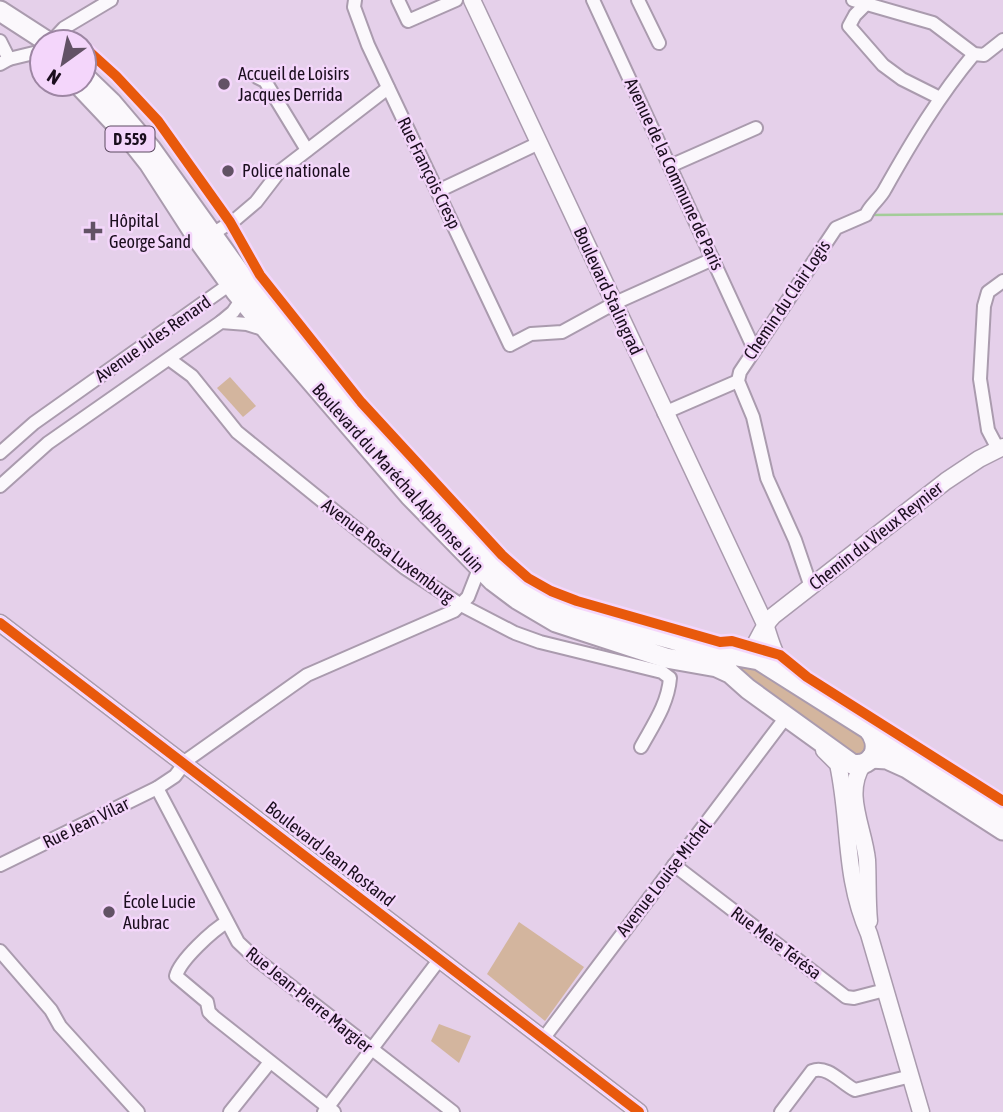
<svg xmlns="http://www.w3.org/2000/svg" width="1003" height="1112" viewBox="0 0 1003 1112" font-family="'Asap Condensed',sans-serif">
<rect width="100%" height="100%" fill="#e5d0ea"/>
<g fill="#d3b59e">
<path d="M230 377 256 406 243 417 217 388Z"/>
<path d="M746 658 873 734 863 764 737 672V666Z"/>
<path d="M519 922 584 967 545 1021 487 974Z"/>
<path d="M439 1024 471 1036 459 1063 431 1041Z"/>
</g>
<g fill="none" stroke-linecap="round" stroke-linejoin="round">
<path stroke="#a3cc99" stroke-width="2.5" d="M869 215 1003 214"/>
<g stroke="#aa9bae" stroke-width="16">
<g id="street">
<path d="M355 0 354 7 368 45 510 345 531 334 562 332 615 303 713 259"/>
<path d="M398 0 408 21 456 0"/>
<path d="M593 0 754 349"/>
<path d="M638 0 659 43"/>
<path d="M853 0 933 23 974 54 984 55 1003 40"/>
<path d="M866 4 855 15 849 26 883 65 902 79 940 98"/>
<path d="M0 41 9 59"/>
<path d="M51 42 64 28 111 0"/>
<path d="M0 64 9 59 42 51"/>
<path d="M257 77 265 81 307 150"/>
<path d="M670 166 756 128"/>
<path d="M438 191 539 143"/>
<path d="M206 238 236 219 256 202 279 172 388 88"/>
<path d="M221 322 233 312 242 299"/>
<path d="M169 359 192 376 237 432 405 568 461 605 515 633 540 642 662 672 670 678C668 704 653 725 641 747"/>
<path d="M664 413 738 381"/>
<path d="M998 449 988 430 980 379 984 306 988 292 1003 281"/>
<path d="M0 453 34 423 230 284"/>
<path d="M0 486 48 443 221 322 247 324 266 330"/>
<path d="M811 587 795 540 767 478 753 417 738 381 740 372 836 228 866 215C870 205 880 199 885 189 912 141 939 96 974 54"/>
<path d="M157 788 238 942 256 959 453 1112"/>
<path d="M0 865 157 788 175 776 187 760 307 675 454 611 468 597 479 569"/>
<path d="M674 865 846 997 854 998 885 990"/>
<path d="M227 922C213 930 180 960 176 976L207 1002 209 1012 214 1017 334 1112"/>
<path d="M0 951 51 1010 60 1026 138 1112"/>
<path d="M543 1039 786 717"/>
<path d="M230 1112 270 1062"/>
<path d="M324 1112 439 960"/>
<path d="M781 1112 812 1071C828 1065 841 1083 855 1090L911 1076"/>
</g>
</g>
<g stroke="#aa9bae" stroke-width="19">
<g id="secondary">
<path d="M472 0 765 624C772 645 775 662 793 675"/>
<path d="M0 623 639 1112"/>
<path d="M746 658C757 645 761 628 773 616L946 481 979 459 1003 447"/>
<path d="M824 750 838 764C851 823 843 875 869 934L921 1112"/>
<path d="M863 764C843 794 864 828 867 860 868 880 867 901 869 921"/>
</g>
</g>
<g stroke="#aa9bae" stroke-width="23">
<g id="primary">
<path d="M0 11 48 42"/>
<path d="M78 84 130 139 149 163 200 242 236 292 268 331 410 496 493 581 517 599 556 622 666 658 717 667 730 673 748 689 852 764C875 768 882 744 868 729L759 660 726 654 566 610 541 598 503 572 438 507 262 304 151 149 111 102 84 76"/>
<path d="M873 734 892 746 933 765 1003 811"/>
<path d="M871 758 887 759 907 768 1003 830"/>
</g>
</g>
<use href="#street" stroke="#fbf8fc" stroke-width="12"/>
<use href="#secondary" stroke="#fbf8fc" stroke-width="16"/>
<use href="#primary" stroke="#fbf8fc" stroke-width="19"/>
<g stroke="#f4d6fb" stroke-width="15">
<g id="cycleway">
<path d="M84 47 116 76 158 121 230 222 260 275 361 402 502 555 528 578 551 591 577 601 720 642 732 641 780 655 807 677 1003 801"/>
<path d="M0 623 639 1112"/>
</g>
</g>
<use href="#cycleway" stroke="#e8590c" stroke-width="10"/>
</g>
<g fill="#625265" stroke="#f4d6fb" stroke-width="2.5">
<circle cx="224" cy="84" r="7"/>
<circle cx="228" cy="171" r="7"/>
<path d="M89.5 220.5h7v7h7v7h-7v7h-7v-7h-7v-7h7z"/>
<circle cx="109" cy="912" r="7"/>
</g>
<g text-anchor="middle" stroke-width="5" stroke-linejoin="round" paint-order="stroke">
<rect fill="#f4d6fb" stroke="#5c4a60" stroke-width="2" x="105.5" y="126.5" width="49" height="25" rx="5"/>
<g font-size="16" font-weight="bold" fill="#1b0e1e">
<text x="130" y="145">D 559</text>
</g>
<g font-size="18" fill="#1b0e1e" stroke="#f4d6fb" text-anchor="start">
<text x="238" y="80">Accueil de Loisirs<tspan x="238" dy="21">Jacques Derrida</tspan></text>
<text x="242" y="177">Police nationale</text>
<text x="109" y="227">Hôpital<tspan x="109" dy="21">George Sand</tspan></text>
<text x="123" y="908">École Lucie<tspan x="123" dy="21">Aubrac</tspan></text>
</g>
<g font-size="18" fill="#1b0e1e" stroke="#f4d6fb">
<text transform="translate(429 173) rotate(64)" y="6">Rue François Cresp</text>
<text transform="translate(674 174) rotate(65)" y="6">Avenue de la Commune de Paris</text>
<text transform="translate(608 291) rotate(65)" y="6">Boulevard Stalingrad</text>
<text transform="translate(787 300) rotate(-56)" y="6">Chemin du Clair Logis</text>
<text transform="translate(153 339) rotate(-35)" y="6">Avenue Jules Renard</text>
<text transform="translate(398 478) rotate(48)" y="6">Boulevard du Maréchal Alphonse Juin</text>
<text transform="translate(876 536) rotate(-38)" y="6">Chemin du Vieux Reynier</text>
<text transform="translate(388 551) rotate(37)" y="6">Avenue Rosa Luxemburg</text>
<text transform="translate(86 823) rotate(-26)" y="6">Rue Jean Vilar</text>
<text transform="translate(330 854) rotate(38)" y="6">Boulevard Jean Rostand</text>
<text transform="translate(664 878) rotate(-52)" y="6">Avenue Louise Michel</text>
<text transform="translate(776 943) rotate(37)" y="6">Rue Mère Térésa</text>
<text transform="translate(309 1000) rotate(39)" y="6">Rue Jean-Pierre Margier</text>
</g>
</g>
<g transform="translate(63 63) rotate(213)"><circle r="33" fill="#f4d6fb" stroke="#9d86a3" stroke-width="2"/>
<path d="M0-5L12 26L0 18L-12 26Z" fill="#625265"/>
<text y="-10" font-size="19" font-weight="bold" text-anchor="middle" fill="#1b0e1e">N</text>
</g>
</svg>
